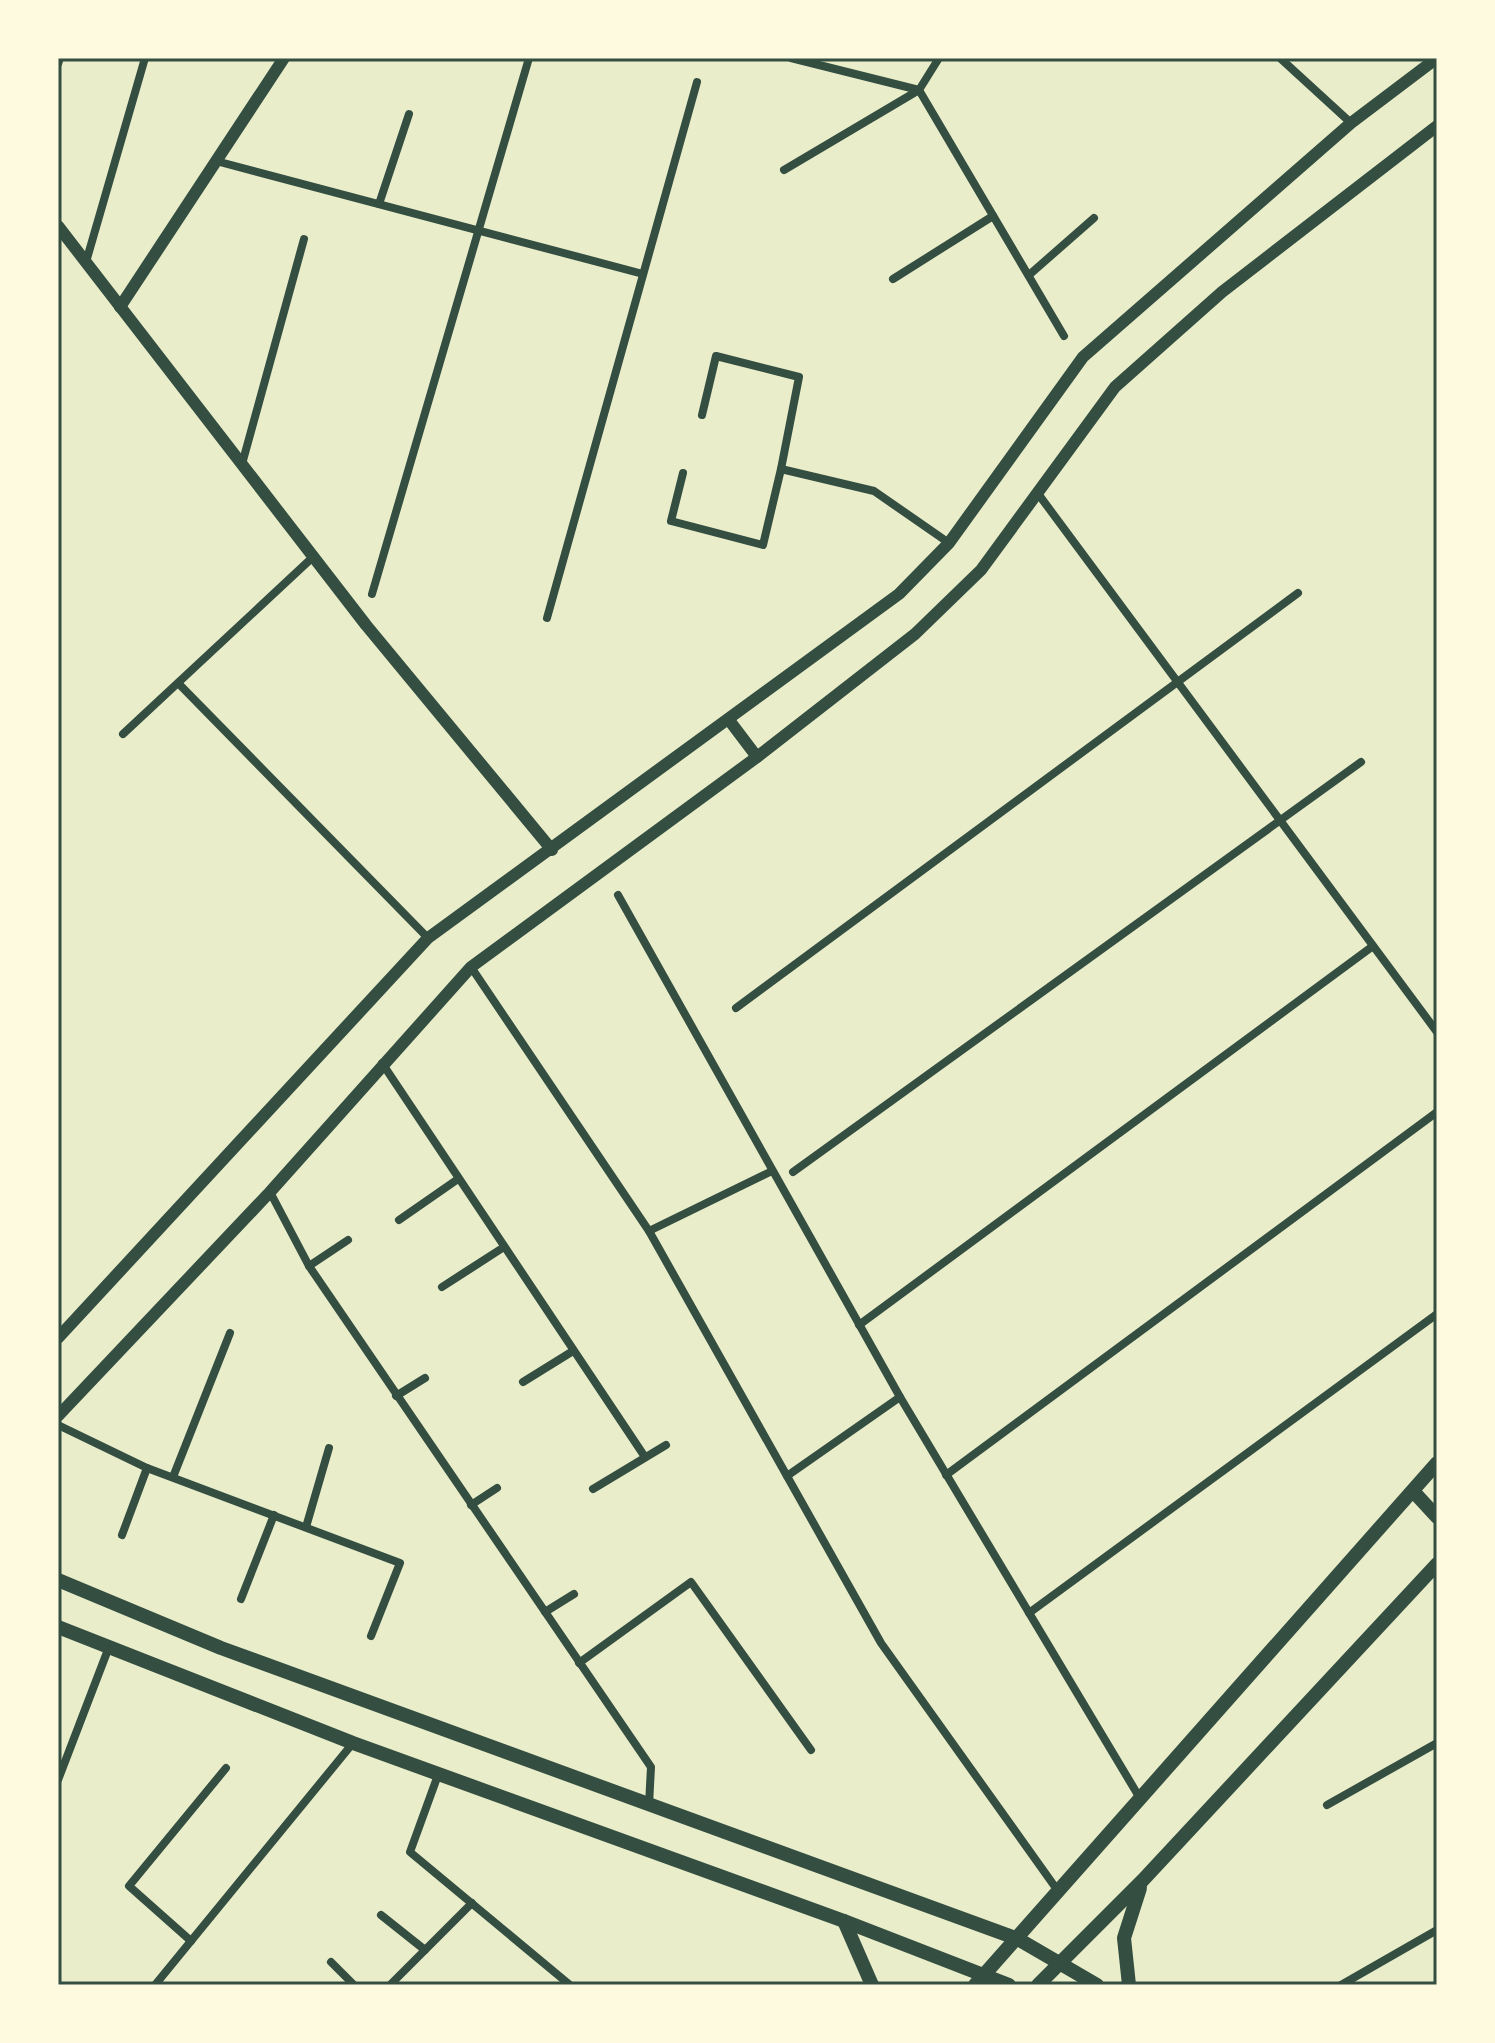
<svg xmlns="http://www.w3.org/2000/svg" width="1495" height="2043" viewBox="0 0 1495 2043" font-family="Poppins,sans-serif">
<rect width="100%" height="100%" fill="#e9edc9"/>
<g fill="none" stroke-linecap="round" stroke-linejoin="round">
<g stroke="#344e41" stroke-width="8">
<path d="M791 58 919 90"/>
<path d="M1280 58 1351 123"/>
<path d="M58 64 60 58"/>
<path d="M919 90 1064 336"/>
<path d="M216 161 643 274"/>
<path d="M784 170 919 90 939 58"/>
<path d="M379 204 409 114"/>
<path d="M86 262 145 58"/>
<path d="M1029 275 1094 218"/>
<path d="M893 279 993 216"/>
<path d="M702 415 716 356 799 377 781 469 874 491 949 543"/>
<path d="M242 464 304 239"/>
<path d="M683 473 671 521 763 545 781 469"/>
<path d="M1039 495 1437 1032"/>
<path d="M372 594 529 58"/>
<path d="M547 618 697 82"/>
<path d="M178 683 428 938"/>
<path d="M123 734 313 557"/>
<path d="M618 895 900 1397 1141 1800"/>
<path d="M471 967 649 1231 881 1643 1058 1891"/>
<path d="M736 1008 1298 593"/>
<path d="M382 1063 645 1457"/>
<path d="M793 1172 1361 762"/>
<path d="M270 1192 309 1266 651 1767 649 1805"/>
<path d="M399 1220 458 1179"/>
<path d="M649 1231 772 1171"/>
<path d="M309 1266 348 1240"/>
<path d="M442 1287 504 1247"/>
<path d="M859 1325 1373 946"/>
<path d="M523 1382 573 1351"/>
<path d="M396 1396 425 1378"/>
<path d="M58 1425 147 1468 400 1563 371 1636"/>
<path d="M946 1475 1437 1112"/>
<path d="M787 1476 900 1397"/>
<path d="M173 1477 230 1333"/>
<path d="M593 1489 666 1445"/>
<path d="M471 1505 497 1488"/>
<path d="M306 1527 329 1448"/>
<path d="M122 1535 147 1468"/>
<path d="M241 1599 274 1515"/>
<path d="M545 1612 574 1594"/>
<path d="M1029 1613 1437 1314"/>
<path d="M579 1663 691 1582 811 1750"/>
<path d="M438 1775 410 1852 570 1985"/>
<path d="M58 1780 109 1647"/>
<path d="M1327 1805 1437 1743"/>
<path d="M381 1915 425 1950"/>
<path d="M191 1941 129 1886 226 1768"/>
<path d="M331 1962 354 1985"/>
<path d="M155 1985 353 1743"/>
<path d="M390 1985 472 1903"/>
<path d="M1341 1985 1437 1930"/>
</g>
<g stroke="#344e41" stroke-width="12">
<path d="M58 226 366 625 552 850"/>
<path d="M120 307 284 58"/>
<path d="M729 720 757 757"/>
<path d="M58 1338 428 938 899 594 949 543 1083 357 1351 123 1437 58"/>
<path d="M58 1416 270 1192 471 967 757 757 915 634 981 570 1115 387 1222 292 1437 126"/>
</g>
<g stroke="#344e41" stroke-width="14">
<path d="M1413 1491 1437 1517"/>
<path d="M58 1580 221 1648 1018 1939 1097 1985"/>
<path d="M58 1627 353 1743 844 1921 1009 1985"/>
<path d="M844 1921 872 1985"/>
<path d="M975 1985 1437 1463"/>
<path d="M1038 1985 1143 1880 1437 1564"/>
<path d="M1129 1985 1124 1938 1140 1888"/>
</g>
</g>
<rect width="1495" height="2043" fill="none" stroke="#fefae0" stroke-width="120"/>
<rect x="60" y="60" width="1375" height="1923" fill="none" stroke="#344e41" stroke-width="3"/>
</svg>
